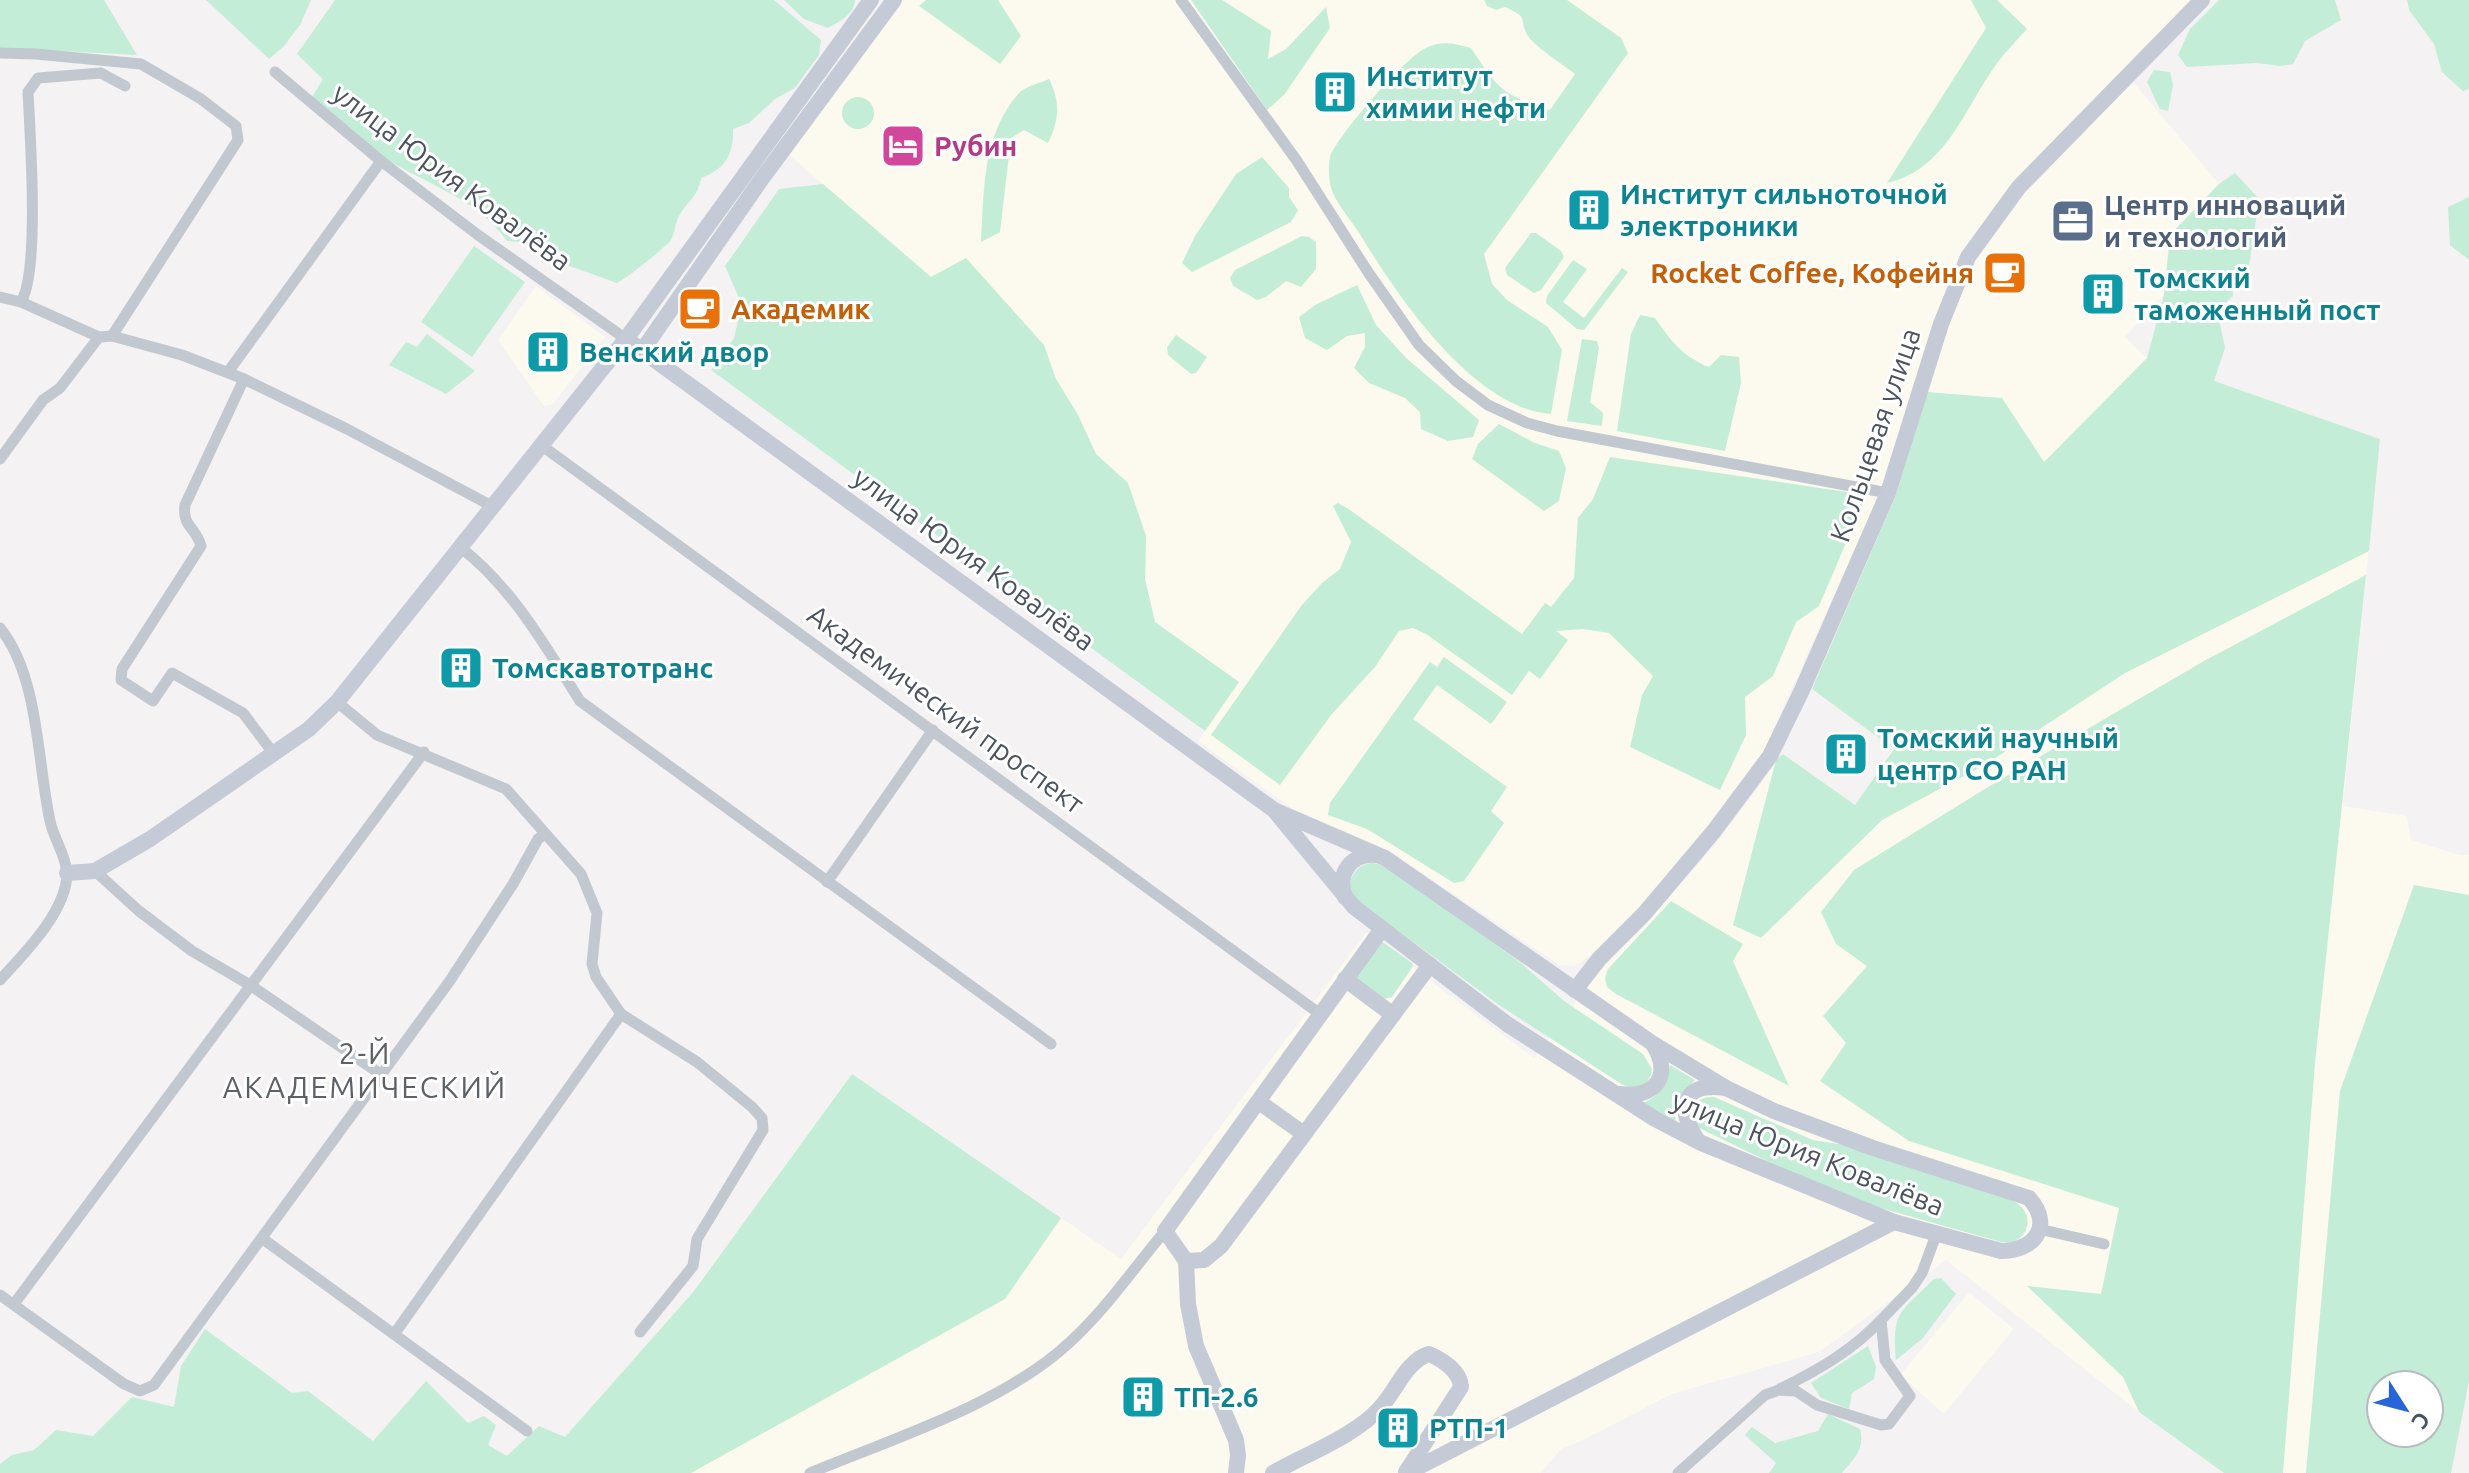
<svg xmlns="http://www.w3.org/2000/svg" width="2469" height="1473" viewBox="0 0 2469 1473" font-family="Ubuntu,sans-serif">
<rect width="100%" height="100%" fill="#f4f2f2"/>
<g fill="#fcf9ee">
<path d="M903 0H2192L1962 253 1933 323 1881 492 1763 752 1702 835 1638 909 1593 954 1574 966 1559 965 1388 850 1293 809 1198 741 1238 682 1155 622 1145 579 1146 536 1128 483 1096 454 1078 415 1056 379 1044 345 931 277 789 155Z"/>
<path d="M2133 82 2219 184 2170 235 2164 295 2125 337 2147 358 2380 439 2343 806 2407 816 2411 840 2460 855H2469V1035L2381 1385 2378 1473H2224L2139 1412 1946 1260 1819 1352 1672 1394 1583 1440 1561 1449 1541 1473H533L694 1291 852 1074 1121 1259 1366 933 1534 1058 1604 964 1650 919 1715 845 1783 754 1855 805 1894 748 1812 689 1896 495 1946 328 1974 261 2025 191Z"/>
<path d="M536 286 605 337 552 405 544 406 498 340Z"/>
<path d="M1969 1292 2014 1329 1944 1414 1900 1375Z"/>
</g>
<g fill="#c4edd8" fill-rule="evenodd">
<path d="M0 0H104L137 55 0 48Z"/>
<path d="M206 0H311L300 25 284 46 269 59Z"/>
<path d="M335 0H774L821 40 819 55 795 88 775 99 749 123 733 129C734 154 725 169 701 178 699 195 687 202 679 216 675 223 675 232 671 240 666 247 626 279 617 283L564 264 532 243 507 241C479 200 425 183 384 158 358 142 335 117 312 97L323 79 297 54Z"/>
<path d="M784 0H855C854 15 840 21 828 28L804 19Z"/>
<path d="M926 0H998L1021 36 1000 64 919 6Z"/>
<path d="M1191 0H1222L1271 31 1268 59 1286 49 1326 7 1330 28 1284 95 1267 110Z"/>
<path d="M1484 0H1567L1621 38 1628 53 1484 254 1492 284 1507 300 1548 327 1562 350 1551 414C1472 408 1396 294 1358 231 1349 218 1333 199 1330 184 1329 176 1328 161 1331 154 1344 129 1400 63 1424 49 1440 40 1454 43 1471 48 1498 89 1502 95 1550 110L1575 74C1565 66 1534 46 1528 36 1518 20 1531 18 1505 7L1496 10 1487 6Z"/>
<path d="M1971 0H1997L2027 29C2017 40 2007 50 1998 62 1965 106 1947 170 1887 183L1986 28Z"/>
<path d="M2219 0H2335L2341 20 2305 41 2293 64 2280 66 2257 63 2187 67 2178 55 2190 29Z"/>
<path d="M2407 0H2469V89L2463 91 2442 72 2434 44 2409 10Z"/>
<path d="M2154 70 2170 72 2173 85 2168 111 2160 109 2147 82Z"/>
<path d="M1049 79C1061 103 1059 120 1048 143L1024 130 1011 138 1000 232 981 242C984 191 982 133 1020 92 1027 86 1040 83 1049 79Z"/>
<circle cx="858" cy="113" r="16"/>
<path d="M1262 157 1289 188V197L1298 210 1291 222 1192 272 1182 263 1195 236 1236 174Z"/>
<path d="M2235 173 2259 199 2249 266 2232 281 2233 296 2217 310 2225 348 2214 381 2380 439 2369 551 2125 673 1986 764 1882 820 1761 938 1733 925 1776 760 1783 754 1855 805 1894 749 1812 689 1896 495 1927 392 2002 398 2044 462 2147 358 2164 295 2170 235 2219 184Z"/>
<path d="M823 184 931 277 966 258 1044 345 1056 379 1078 415 1096 454 1128 483 1146 536 1145 579 1155 622 1239 682 1205 731 711 370 734 338 742 305 725 266 779 189Z"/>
<path d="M2469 197V260L2450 245 2448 207Z"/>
<path d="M1531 233H1536L1561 251 1564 257 1541 290 1534 293 1507 275 1505 268Z"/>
<path d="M1302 236 1309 237 1316 242V269L1301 287 1286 281 1266 297 1257 300 1233 286 1230 278 1235 270Z"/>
<path d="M474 246 525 282 472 357 421 322Z"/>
<path d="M1573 260 1587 269 1563 302 1584 318 1622 268 1628 272 1584 330 1577 329 1546 303 1547 296Z"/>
<path d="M1357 285 1376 325 1406 358 1479 420 1473 437 1448 441 1421 429 1420 412 1405 398 1369 383 1354 368 1365 347V333L1347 336 1327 350 1305 338 1299 317 1315 305Z"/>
<path d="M1640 315 1655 318C1671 341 1682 356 1709 367L1721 355 1739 357 1741 383 1725 451 1617 431 1631 334Z"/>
<path d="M427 334 475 371 446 394 389 365 406 342 417 347Z"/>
<path d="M1176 335 1207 357 1196 373 1191 374 1168 355 1167 347Z"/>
<path d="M1582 339 1597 341 1599 348 1590 402 1603 413 1602 426 1567 421Z"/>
<path d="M1499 424 1535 443 1559 451 1566 468 1559 501 1544 511 1472 459 1478 444Z"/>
<path d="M1610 457 1847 492 1863 503 1819 606 1796 622 1773 676 1745 697 1746 735 1720 790 1630 747 1642 695 1653 676 1609 633 1583 629 1556 631 1568 640 1540 679 1529 671 1512 695 1426 634 1413 628 1399 631 1375 667 1331 715 1280 785 1211 735 1301 606 1322 583 1340 569 1351 542 1333 506 1338 503 1350 510 1522 634 1545 603 1551 607 1574 578 1578 518 1593 499Z"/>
<path d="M2366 575 2315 1063 2283 1473H2224L2139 1412 2123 1377 2027 1286 2101 1294 2119 1208 1909 1141 1820 1081 1846 1043 1823 1016 1867 966 1836 944 1821 912 1854 870 1988 787 2204 661Z"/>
<path d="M1444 657 1507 702 1491 724 1437 685 1413 719 1507 787 1491 811 1504 823 1464 881 1454 883 1367 829 1328 815 1330 803 1430 662 1437 667Z"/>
<path d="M1372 863 1379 864 1407 880 1521 963 1564 1001 1643 1054 1652 1069C1651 1084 1637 1092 1623 1085L1499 1005 1359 902 1350 890C1349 876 1357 865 1372 863Z"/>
<path d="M2414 885 2469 895V1381L2451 1473H2306L2340 1091ZM2381 1385H2429V1433H2381Z"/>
<path d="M1671 901 1743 944 1733 961 1789 1086 1616 994 1607 987 1605 978 1608 969Z"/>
<path d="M1381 941 1412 963 1413 966 1392 997 1383 999 1356 980 1357 967Z"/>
<path d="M1670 1065 1695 1080C1682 1093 1673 1102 1676 1123L1643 1103C1662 1095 1665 1083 1670 1065Z"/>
<path d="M852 1074 1061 1218 1005 1299 691 1473H0V1464L12 1455 34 1450 56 1430 93 1436 132 1397 174 1407 181 1366 205 1329 292 1393 308 1391 373 1441 426 1381 468 1423 484 1416 496 1425 488 1445 507 1456 539 1426 565 1437 694 1291Z"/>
<path d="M1714 1097 1813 1140 1845 1145 2013 1201C2038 1213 2029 1246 2001 1242L1863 1203 1823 1188 1697 1127C1692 1111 1692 1096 1714 1097Z"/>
<path d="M1941 1278 1956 1294 1923 1338 1896 1360C1892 1310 1900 1313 1934 1279Z"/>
<path d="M1868 1346 1876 1367 1874 1379 1852 1393 1849 1409 1821 1398 1811 1383Z"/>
<path d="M1828 1414 1860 1429C1865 1450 1855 1457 1842 1473H1769L1776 1463 1745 1435 1752 1427 1775 1443 1818 1431Z"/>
</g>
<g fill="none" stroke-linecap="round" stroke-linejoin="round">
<g stroke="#c1c8cf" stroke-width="11">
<path d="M1181 0 1297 161 1368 272 1419 345 1456 381 1488 405 1527 423 1557 431 1888 493"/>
<path d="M0 53 36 54 141 64 201 99 236 126 238 140 112 336"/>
<path d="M275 72 381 161 478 235 626 339"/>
<path d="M0 297 21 302 99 337 112 336 182 355 244 379 347 429 492 506"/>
<path d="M21 302C40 271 30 134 28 92L38 78 101 73 125 86"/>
<path d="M228 372 381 161"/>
<path d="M244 379 185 505C182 527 196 527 201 546L122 669 121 680 153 701 172 673 243 713 274 754"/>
<path d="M541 445 1320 1014"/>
<path d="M0 459 43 400 60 388 99 337"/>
<path d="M460 547C512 587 546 647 580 701L1051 1044"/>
<path d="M0 628C39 676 37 761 50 821 53 837 66 855 67 873 67 911 24 954 0 980"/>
<path d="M337 702 377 735 506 789 581 874 597 913 592 964 596 977 621 1014 697 1062 752 1107 762 1118 763 1130 697 1239 693 1266 640 1332"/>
<path d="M95 871 139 911 192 951 250 985 382 1075"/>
<path d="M827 882 933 730"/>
<path d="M2039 1229 2104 1244"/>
<path d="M263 1239 527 1431"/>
<path d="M0 1295 124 1384 140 1391 154 1385 449 982 513 884 538 839 545 834"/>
<path d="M14 1304 424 752"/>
<path d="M395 1333 621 1014"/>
<path d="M1780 1389C1818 1370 1852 1351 1881 1320"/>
<path d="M810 1473C894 1438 1004 1404 1070 1342 1106 1309 1134 1268 1165 1231"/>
<path d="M1678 1473 1765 1395 1779 1390 1796 1391 1817 1405 1881 1425 1889 1424 1910 1396 1885 1360 1881 1320 1912 1288 1922 1273 1936 1235"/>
</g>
<g stroke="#c4cbd6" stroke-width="16">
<path d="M626 339 1274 810 1385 858 1652 1043 1728 1089 1774 1111 1873 1148 2029 1198C2054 1226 2034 1251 2001 1251L1894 1222 1699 1142 1655 1119 1507 1024 1354 907 1274 810"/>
<path d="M642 351 763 177 894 0"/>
<path d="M67 873 95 871 150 839 309 729 337 702 626 339 871 0"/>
<path d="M1345 897C1336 874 1351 853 1376 855"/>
<path d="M1345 979 1393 1015"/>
<path d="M1575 990 1599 959 1644 914 1714 831 1770 756 1802 690 1888 493 1941 324 1968 257 2019 187 2202 0"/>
<path d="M1619 1094C1655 1099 1673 1076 1653 1044"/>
<path d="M1259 1102 1304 1134"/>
<path d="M1698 1141C1676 1108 1682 1082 1726 1088"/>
<path d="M1186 1261 1204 1260 1221 1246 1430 965"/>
<path d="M1236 1473 1238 1455 1236 1440 1196 1346 1188 1304 1186 1261 1165 1231 1382 929"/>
<path d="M1273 1473C1306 1454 1355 1436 1380 1408 1396 1391 1406 1361 1429 1354 1443 1360 1460 1371 1461 1387L1406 1472"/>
<path d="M1407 1473 1894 1222"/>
</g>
</g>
<defs>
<g id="building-square" transform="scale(2.3)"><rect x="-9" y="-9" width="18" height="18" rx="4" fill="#0f9aa8" stroke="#fff"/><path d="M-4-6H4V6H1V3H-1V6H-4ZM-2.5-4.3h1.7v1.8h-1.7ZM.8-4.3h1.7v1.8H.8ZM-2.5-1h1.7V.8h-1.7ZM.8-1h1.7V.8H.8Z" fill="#fff"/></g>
<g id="hotel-square" transform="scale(2.3)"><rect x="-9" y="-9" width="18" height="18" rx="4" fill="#d1479c" stroke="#fff"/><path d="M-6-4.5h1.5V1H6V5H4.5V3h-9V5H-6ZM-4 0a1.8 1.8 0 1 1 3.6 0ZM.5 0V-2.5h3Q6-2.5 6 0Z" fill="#fff"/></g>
<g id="office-square" transform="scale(2.3)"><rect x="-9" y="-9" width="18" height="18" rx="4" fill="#5c6f8a" stroke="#fff"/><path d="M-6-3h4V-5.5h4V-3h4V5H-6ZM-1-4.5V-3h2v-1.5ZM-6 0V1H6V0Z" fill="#fff"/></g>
<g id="cafe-square" transform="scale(2.3)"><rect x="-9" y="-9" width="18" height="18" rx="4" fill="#e8710a" stroke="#fff"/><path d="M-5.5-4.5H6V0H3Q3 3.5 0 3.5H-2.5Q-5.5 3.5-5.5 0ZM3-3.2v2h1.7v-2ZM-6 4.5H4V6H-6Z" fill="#fff"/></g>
</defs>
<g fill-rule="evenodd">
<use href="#building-square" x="1335" y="92"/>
<use href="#hotel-square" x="903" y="146"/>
<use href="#building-square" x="1589" y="210"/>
<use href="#office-square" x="2073" y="221"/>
<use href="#cafe-square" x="2005" y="273"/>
<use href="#building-square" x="2103" y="294"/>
<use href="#cafe-square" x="700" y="309"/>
<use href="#building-square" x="548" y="352"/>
<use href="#building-square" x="461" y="668"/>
<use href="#building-square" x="1846" y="754"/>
<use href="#building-square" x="1143" y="1397"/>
<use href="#building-square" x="1398" y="1428"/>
</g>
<g text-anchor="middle" stroke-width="6" stroke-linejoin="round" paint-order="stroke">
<g font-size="28" font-weight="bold" fill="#0d838f" stroke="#fff" text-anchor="start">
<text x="1366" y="86">Институт<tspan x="1366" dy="32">химии нефти</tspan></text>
<text x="1620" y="204">Институт сильноточной<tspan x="1620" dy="32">электроники</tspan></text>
<text x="2134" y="288">Томский<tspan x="2134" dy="32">таможенный пост</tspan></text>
<text x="579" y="362">Венский двор</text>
<text x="492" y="678">Томскавтотранс</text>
<text x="1877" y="748">Томский научный<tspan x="1877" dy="32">центр СО РАН</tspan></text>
<text x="1174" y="1407">ТП-2.6</text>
<text x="1429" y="1438">РТП-1</text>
</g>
<g font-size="28" font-weight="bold" fill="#b23c85" stroke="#fff" text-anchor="start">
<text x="934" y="156">Рубин</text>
</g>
<g font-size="28" fill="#4b535e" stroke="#fff">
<text transform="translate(452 177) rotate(37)" y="10">улица Юрия Ковалёва</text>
<text transform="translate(1875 435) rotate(-71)" y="10">Кольцевая улица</text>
<text transform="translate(974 559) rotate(36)" y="10">улица Юрия Ковалёва</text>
<text transform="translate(946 709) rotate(36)" y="10">Академический проспект</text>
<text transform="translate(1808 1153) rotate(22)" y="10">улица Юрия Ковалёва</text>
</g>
<g font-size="28" font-weight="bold" fill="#4e5e75" stroke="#fff" text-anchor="start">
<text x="2104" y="215">Центр инноваций<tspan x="2104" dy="32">и технологий</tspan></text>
</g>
<g font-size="28" font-weight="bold" fill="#c56008" stroke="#fff" text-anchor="end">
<text x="1974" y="283">Rocket Coffee, Кофейня</text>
<text x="731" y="319" text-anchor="start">Академик</text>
</g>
<g font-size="30" letter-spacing="2" fill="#5e6166" stroke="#fff">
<text x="365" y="1064">2-Й<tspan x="365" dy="34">АКАДЕМИЧЕСКИЙ</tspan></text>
</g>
</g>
<g transform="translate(2405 1409) rotate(126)"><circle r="38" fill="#ffffff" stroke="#b7babf" stroke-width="2"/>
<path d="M0-6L14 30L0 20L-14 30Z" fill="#2765d9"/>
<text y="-12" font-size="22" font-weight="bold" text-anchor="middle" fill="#4b535e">С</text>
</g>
</svg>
